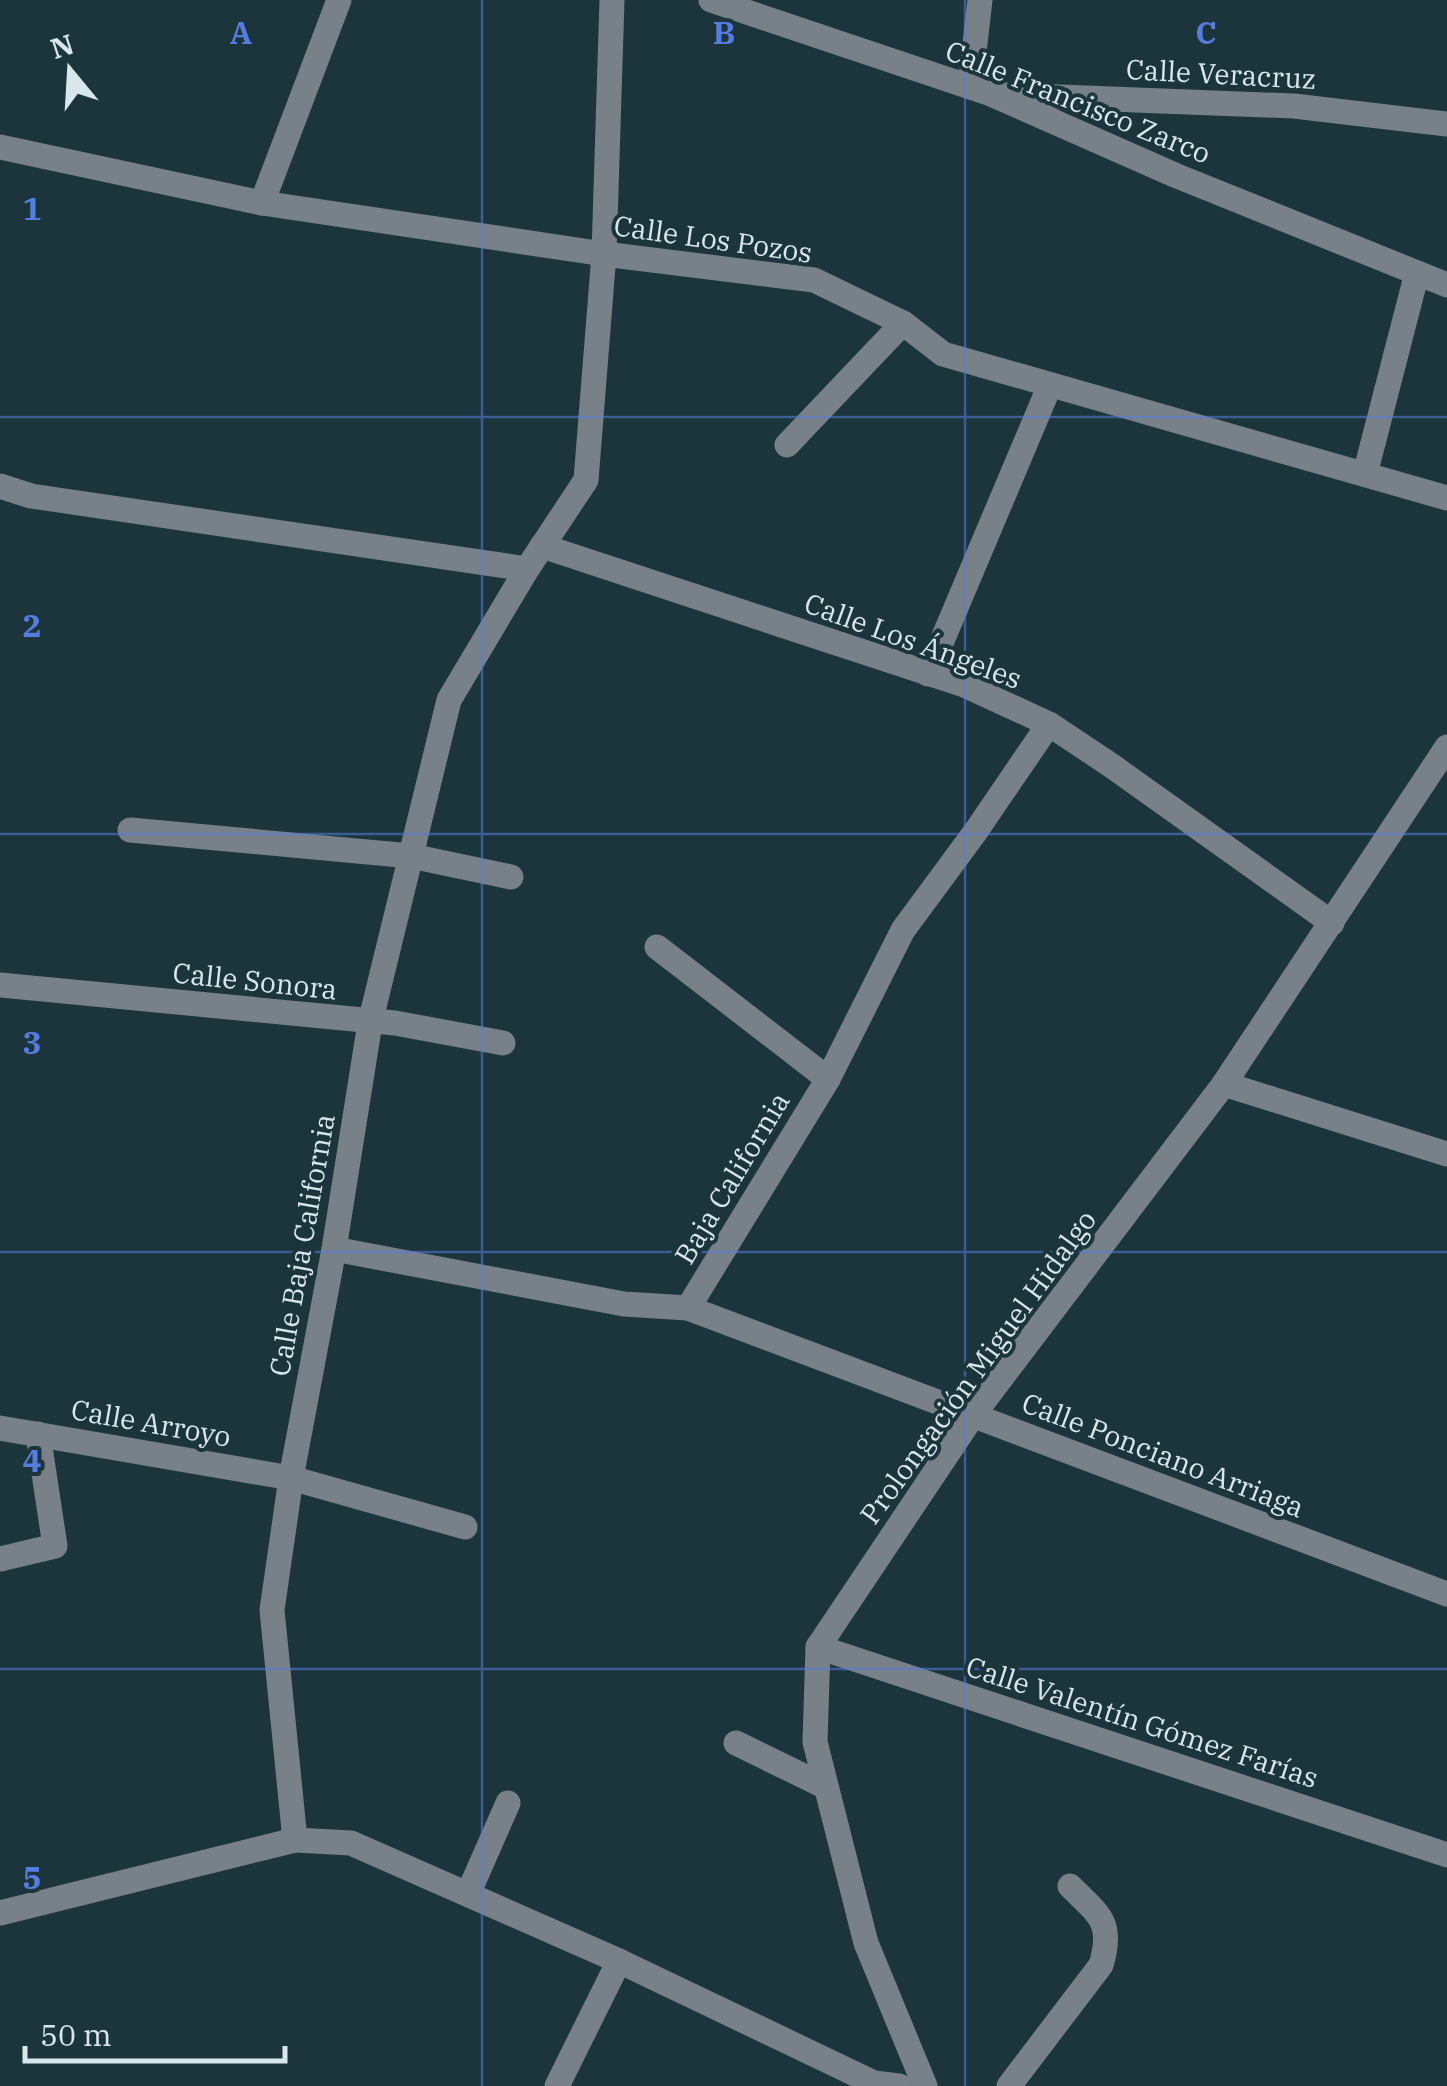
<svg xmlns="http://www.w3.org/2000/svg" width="1447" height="2086" viewBox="0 0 1447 2086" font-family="'IBM Plex Serif',serif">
<rect width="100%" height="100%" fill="#1c353c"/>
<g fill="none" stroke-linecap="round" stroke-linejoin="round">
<g stroke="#788088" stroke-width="25">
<path d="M711 0 991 94 1177 176 1447 285"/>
<path d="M970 87 980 0"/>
<path d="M1006 95 1294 106 1447 124"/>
<path d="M0 147 262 203 604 254 814 280 903 323 943 354 1447 498"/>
<path d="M262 203 339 0"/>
<path d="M787 445 903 323"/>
<path d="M1365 474 1417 273"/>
<path d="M0 486 31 496 527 569"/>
<path d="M542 546 964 685 1049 724 1112 766 1332 923"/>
<path d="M928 674 1050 385"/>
<path d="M130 830 411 856 511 877"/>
<path d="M657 947 828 1079"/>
<path d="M0 985 395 1023 503 1043"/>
<path d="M1224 1084 1447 1154"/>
<path d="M334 1249 624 1304 688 1308 1447 1594"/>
<path d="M688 1308 828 1079 903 930 976 831 1049 724"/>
<path d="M0 1428 291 1478 465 1527"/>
<path d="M0 1559 55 1546 38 1434"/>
<path d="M818 1647 1447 1855"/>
<path d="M736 1743 826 1787"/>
<path d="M295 1840 272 1610 291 1478 334 1249 370 1023 449 700 527 569 586 480 604 254 612 0"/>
<path d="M468 1894 508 1803"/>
<path d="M0 1913 295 1840 351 1843 619 1961 874 2083 899 2086"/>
<path d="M557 2086 619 1961"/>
<path d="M925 2086 866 1943 815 1742 818 1647 974 1414 1224 1084 1447 747"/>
<path d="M1009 2086 1101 1965C1114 1922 1099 1915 1070 1886"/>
</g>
</g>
<path fill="none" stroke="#557cde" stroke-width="2.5" stroke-opacity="0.55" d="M482 0V2086M965 0V2086M0 417H1447M0 834H1447M0 1252H1447M0 1669H1447"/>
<g text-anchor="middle" stroke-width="8" stroke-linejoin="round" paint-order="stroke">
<g font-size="28" fill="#d8e7ec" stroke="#1c353c">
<text transform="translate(1221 74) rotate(3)" y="10">Calle Veracruz</text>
<text transform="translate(1078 102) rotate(22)" y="10">Calle Francisco Zarco</text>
<text transform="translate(713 239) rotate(8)" y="10">Calle Los Pozos</text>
<text transform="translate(913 641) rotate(20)" y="10">Calle Los Ángeles</text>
<text transform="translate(255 981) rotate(6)" y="10">Calle Sonora</text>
<text transform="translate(732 1178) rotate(-59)" y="10">Baja California</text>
<text transform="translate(302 1245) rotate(-80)" y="10">Calle Baja California</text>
<text transform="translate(978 1367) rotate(-54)" y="10">Prolongación Miguel Hidalgo</text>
<text transform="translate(151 1423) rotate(10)" y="10">Calle Arroyo</text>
<text transform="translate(1163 1455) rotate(21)" y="10">Calle Ponciano Arriaga</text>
<text transform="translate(1142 1722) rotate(18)" y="10">Calle Valentín Gómez Farías</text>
</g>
</g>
<g font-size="32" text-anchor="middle" font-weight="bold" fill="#557cde" stroke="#1c353c" stroke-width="8" stroke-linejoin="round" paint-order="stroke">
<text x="241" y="44">A</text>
<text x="724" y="44">B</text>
<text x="1206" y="44">C</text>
<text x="32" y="220">1</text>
<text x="32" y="637">2</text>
<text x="32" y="1054">3</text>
<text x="32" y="1472">4</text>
<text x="32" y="1889">5</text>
</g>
<g transform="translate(70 70) rotate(342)" stroke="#1c353c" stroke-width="8" paint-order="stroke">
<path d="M0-8L18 38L0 25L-18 38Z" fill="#d8e7ec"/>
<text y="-15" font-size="28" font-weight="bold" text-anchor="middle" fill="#d8e7ec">N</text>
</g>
<path d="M25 2046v15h260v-15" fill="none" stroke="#d8e7ec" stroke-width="5"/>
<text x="40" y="2046" font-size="30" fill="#d8e7ec" stroke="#1c353c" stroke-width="8" paint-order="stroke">50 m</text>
</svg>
